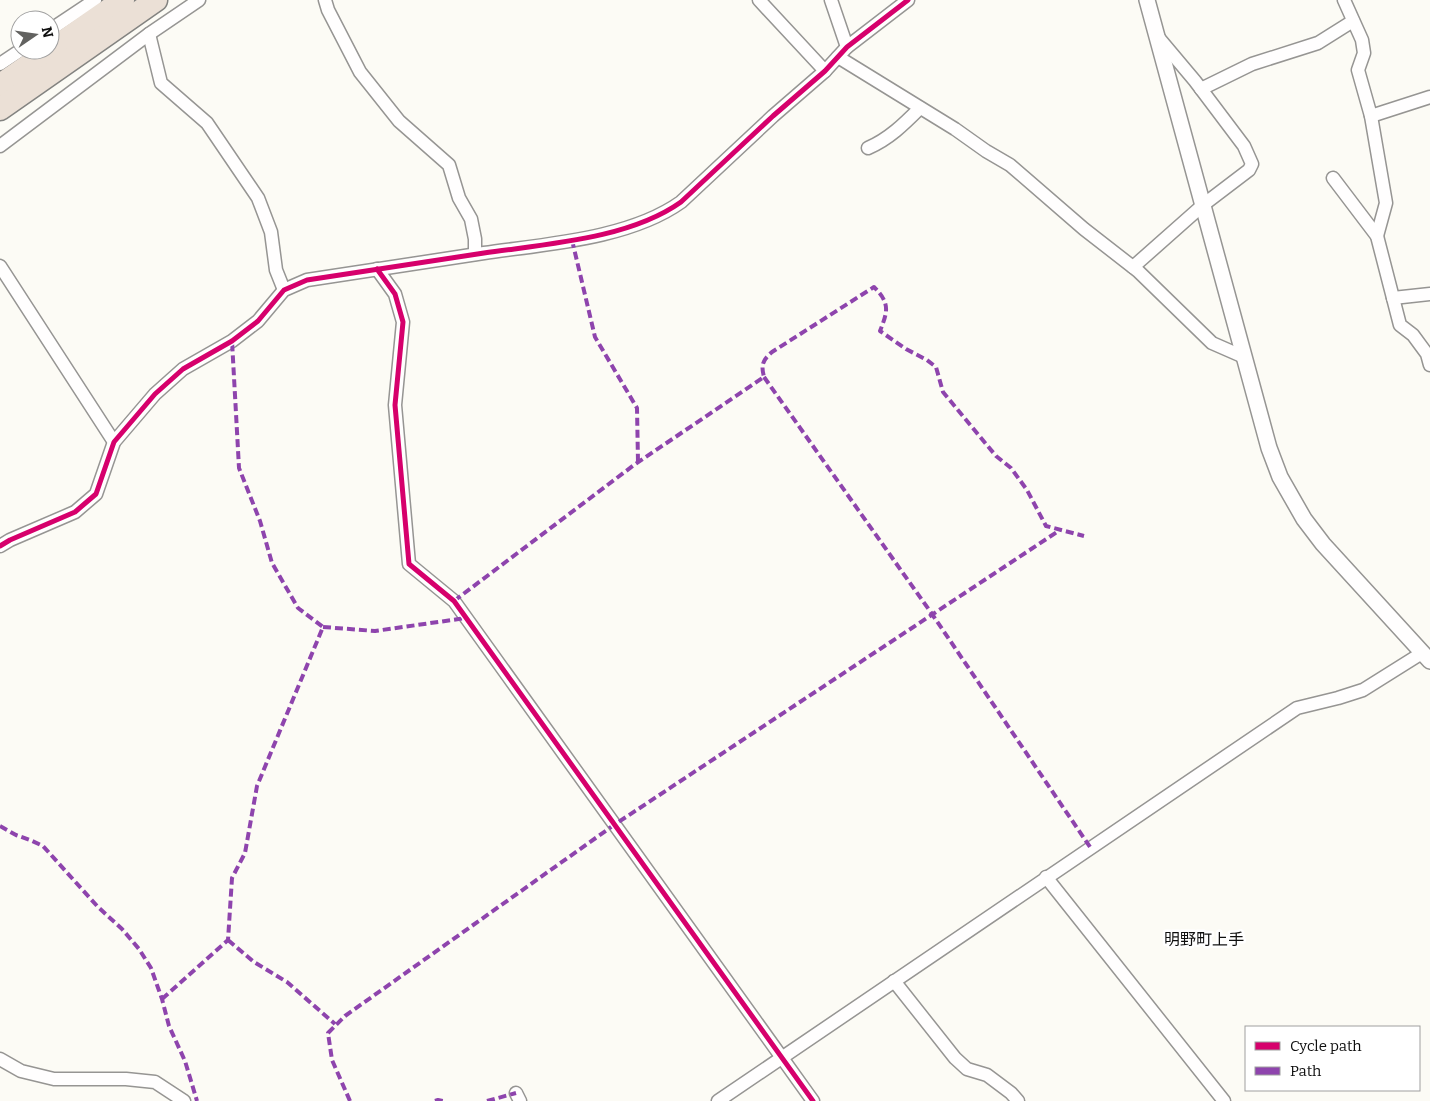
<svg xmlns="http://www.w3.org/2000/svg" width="1430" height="1101" viewBox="0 0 1430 1101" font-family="Bitter,'Noto Sans JP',serif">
<rect width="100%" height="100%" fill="#fcfbf5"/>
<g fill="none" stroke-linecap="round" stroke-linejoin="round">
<g stroke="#969593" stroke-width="15">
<g id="minor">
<path d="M325 0 328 10 360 72 399 121 449 165 459 198 471 219 475 239V254"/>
<path d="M759 0 825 71"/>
<path d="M831 0 847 47"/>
<path d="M1344 0 1362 40 1364 53 1358 70 1371 116 1386 203 1377 236"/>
<path d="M50 30 95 0"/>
<path d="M149 34 161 83 207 123 258 198 271 232 276 270 284 290"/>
<path d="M838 57 955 129 986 151 1010 165 1084 229 1138 271 1212 343 1244 357"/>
<path d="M0 64 21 50"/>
<path d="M1201 89 1252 64 1318 43 1353 21"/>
<path d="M1371 116 1430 97"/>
<path d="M0 146 149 34 199 0"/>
<path d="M868 148C889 139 904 124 920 108"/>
<path d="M1333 178 1377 236 1400 325 1413 335 1427 354 1430 365"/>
<path d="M0 266 114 442"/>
<path d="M1133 267 1203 205 1249 170 1252 164 1244 146 1195 81 1158 37"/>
<path d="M377 269 395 294 403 322 395 405 409 564 454 601 813 1101"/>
<path d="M1393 298 1430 294"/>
<path d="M0 546 10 540 75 512 96 494 114 442 155 394 183 369 232 341 258 321 284 290 307 280C366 271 425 262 484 253 546 244 629 239 681 202L773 116 825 71 847 47 908 0"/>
<path d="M1046 877 1224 1101"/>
<path d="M894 981 955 1058 967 1069 987 1075 1011 1093 1018 1101"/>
<path d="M0 1059 21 1071 54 1079H126L155 1082 184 1101"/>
<path d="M516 1093 520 1101"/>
<path d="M718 1101 1297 708 1338 698 1363 690 1422 653"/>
</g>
</g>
<g stroke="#969593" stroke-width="18">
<path id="tertiary" d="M1147 0 1269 448 1280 477 1304 519 1323 544 1430 661"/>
</g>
<g stroke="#838380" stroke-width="25">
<g id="motorway">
<path d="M0 85 123 0"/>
<path d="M0 109 156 0"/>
</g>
</g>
<use href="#minor" stroke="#fffefe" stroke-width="12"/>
<use href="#tertiary" stroke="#fffefe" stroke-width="15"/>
<use href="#motorway" stroke="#ebe0d6" stroke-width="22"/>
<g stroke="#8e44ad" stroke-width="4" stroke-dasharray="8 4" stroke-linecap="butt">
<path d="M572 240 595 337 637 408 638 462"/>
<path d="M764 377 932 614 1090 847"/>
<path d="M454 601 634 465 764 377C761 365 762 361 772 352L874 287C890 303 888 311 880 331L906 349 927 360 936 367 943 392 996 456 1011 468 1027 490 1046 526 1084 536"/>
<path d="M323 627 375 631 466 618"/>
<path d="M0 826 16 835 30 840 43 846 98 907 122 929 139 949 151 968 162 999 169 1026 185 1061 197 1101"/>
<path d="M228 940 254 962 287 982 335 1024"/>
<path d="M162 999 228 940 232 878 245 853 257 786 323 627 298 608 272 563 260 521 239 468 232 341"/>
<path d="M350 1101 332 1060 328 1033 345 1016 614 825 1060 530"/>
<path d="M435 1101 438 1100 443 1101"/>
<path d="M487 1101 516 1093"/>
</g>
<g stroke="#fff" stroke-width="8">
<g id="cycleway">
<path d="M377 269 395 294 403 322 395 405 409 564 454 601 813 1101"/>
<path d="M0 546 10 540 75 512 96 494 114 442 155 394 183 369 232 341 258 321 284 290 307 280C366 271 425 262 484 253 546 244 629 239 681 202L773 116 825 71 847 47 908 0"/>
</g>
</g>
<use href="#cycleway" stroke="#d6006c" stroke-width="5"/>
</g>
<g text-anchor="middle" stroke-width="5" stroke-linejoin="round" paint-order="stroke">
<g font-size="16" fill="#0f0f0f" stroke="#fff">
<text x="1204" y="945">明野町上手</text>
</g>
</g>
<rect x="1245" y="1026" width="175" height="65" fill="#ffffff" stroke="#9f9f9f"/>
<rect x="1255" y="1042" width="25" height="8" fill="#d6006c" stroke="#9f9f9f"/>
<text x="1290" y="1051" font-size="15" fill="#0f0f0f">Cycle path</text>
<rect x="1255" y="1067" width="25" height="8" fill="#8e44ad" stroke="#9f9f9f"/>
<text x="1290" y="1076" font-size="15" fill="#0f0f0f">Path</text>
<g transform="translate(35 35) rotate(77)"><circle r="24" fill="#ffffff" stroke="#9f9f9f"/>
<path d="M0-4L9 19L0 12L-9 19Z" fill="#626260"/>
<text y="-8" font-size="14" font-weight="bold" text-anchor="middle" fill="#0f0f0f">N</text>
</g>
</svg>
